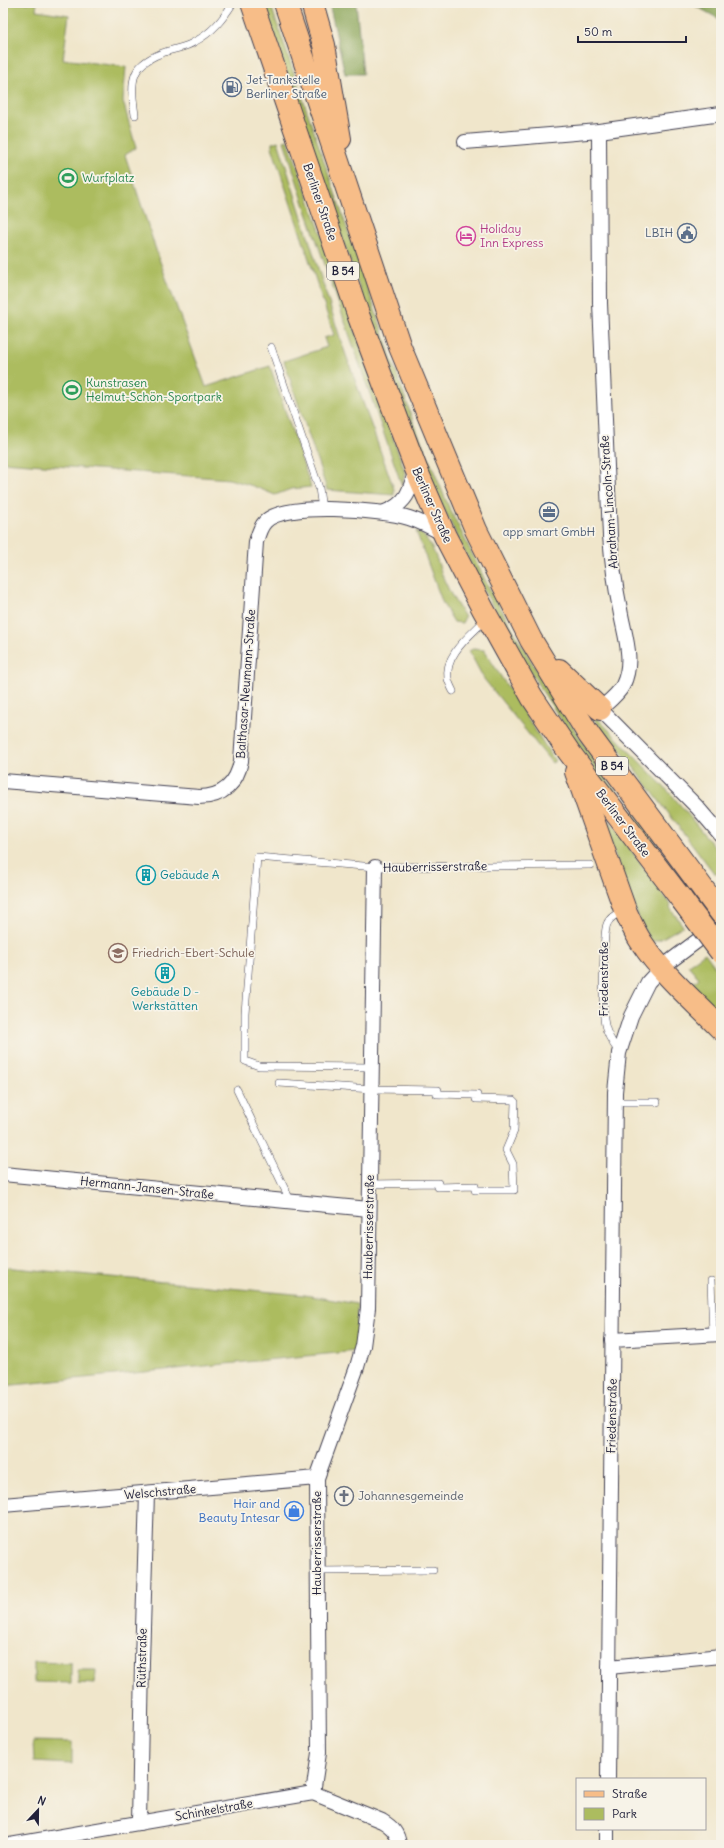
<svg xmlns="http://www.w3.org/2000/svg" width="724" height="1848" viewBox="0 0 724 1848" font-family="Delius,sans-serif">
<rect width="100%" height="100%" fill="#f7f3e8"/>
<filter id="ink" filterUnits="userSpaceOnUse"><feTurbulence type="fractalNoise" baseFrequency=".025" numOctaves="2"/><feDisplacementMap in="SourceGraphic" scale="8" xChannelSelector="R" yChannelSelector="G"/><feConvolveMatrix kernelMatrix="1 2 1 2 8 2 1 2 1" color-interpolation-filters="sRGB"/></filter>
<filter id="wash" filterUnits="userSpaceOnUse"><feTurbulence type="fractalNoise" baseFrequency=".012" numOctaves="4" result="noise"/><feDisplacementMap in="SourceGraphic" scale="16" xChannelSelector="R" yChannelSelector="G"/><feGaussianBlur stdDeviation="0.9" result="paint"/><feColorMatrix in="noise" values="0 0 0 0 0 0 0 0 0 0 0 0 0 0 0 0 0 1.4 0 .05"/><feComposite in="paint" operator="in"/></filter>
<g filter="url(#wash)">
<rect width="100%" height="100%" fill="#f0e6cb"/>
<g fill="#acbc5f" stroke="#676f4d">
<path d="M3 3H37L36 10 69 15 63 59 126 67 123 101 136 148 125 155 158 256 206 387 270 366 311 487 291 489 275 495 253 486 229 479 3 462Z"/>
<path d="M263 3H270L413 421 448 505 490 590 544 683 604 775 699 898 693 902 599 777 539 686 484 591 443 507 407 421 345 247Z"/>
<path d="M287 140 289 142 405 472 402 486 307 213 284 141Z"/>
<path d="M278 141 342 344 394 489V495L327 490 284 361 327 347 324 338 334 335 272 147V143Z"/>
<path d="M416 531C434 538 438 568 446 584 451 596 458 606 465 617L462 623 454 622 443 604Z"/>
<path d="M473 649 484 650 555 761 552 763 484 679 469 651Z"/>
<path d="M596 717 672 795 721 855V877L717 873H714L615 743 607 734 604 733 594 719Z"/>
<path d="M595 801 671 905 670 908 683 926 661 939 651 942 640 923Z"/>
<path d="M705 953 721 975V1019L689 987 699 978 688 965Z"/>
<path d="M3 1267 305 1295 357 1304V1351L3 1386Z"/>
<path d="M34 1662 71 1663V1683L34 1682Z"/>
<path d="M78 1670H96L95 1684 78 1683Z"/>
<path d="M33 1741 72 1742V1764L34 1762Z"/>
</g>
<g fill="#89a456" stroke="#566348">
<path d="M329 3H356L363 74H345Z"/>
<path d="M690 3H721V20Z"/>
</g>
</g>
<g filter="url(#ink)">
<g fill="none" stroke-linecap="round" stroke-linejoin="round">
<path stroke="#c7bfae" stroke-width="14" stroke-dasharray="14 7" stroke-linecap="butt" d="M701 939 721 924"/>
<g stroke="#413f51" stroke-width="8">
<g id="service">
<path d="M135 115C130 79 130 63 168 51 177 48 187 47 194 42 212 33 223 19 233 3"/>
<path d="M271 347 319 488 322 509"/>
<path d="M453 691C451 687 449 683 448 679 444 654 471 635 486 619"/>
<path d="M619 1052C613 1044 607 1035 605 1025 602 1013 603 934 607 924 610 917 616 914 623 911"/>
<path d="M372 1067 259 1066 245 1061V1013L257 857 375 867 590 865"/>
<path d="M279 1083 372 1089 438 1090 437 1094 477 1095 476 1099 513 1100 515 1102 514 1131 506 1150 513 1164 514 1190H475V1186L438 1187V1183L370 1184"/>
<path d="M237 1090 291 1202"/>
<path d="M615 1102H657"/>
<path d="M711 1281 713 1335"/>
<path d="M318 1571 433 1570"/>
</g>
</g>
<g stroke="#413f51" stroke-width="16">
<g id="minor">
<path d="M599 131 600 303 610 536C612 561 615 585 620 609 624 634 635 660 623 685 618 695 608 702 600 709L697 807 721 835"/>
<path d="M465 142 599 131 721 114"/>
<path d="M385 512C407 503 410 491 416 469"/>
<path d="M3 781 199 797C223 797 237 783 241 761L256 542C258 535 260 527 265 522 283 501 383 510 409 518 422 522 433 528 445 535"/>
<path d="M3 1174 369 1209"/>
<path d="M612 1340 721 1334"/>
<path d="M3 1505 317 1478"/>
<path d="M609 1667 721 1656"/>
<path d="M608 1779 615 1092 619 1053 631 1016 648 982 661 968 697 941"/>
<path d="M313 1793 319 1753 317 1478 357 1367 363 1346 368 1308 375 867"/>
<path d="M139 1823 142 1662 147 1493"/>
<path d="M10 1845 313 1793 382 1821C392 1827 398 1833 399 1845"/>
<path d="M607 1845V1829"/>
</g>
</g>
<g stroke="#413f51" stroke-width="24">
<g id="primary">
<path d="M252 3 359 317 416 469 445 536 483 609 532 697 569 752 682 900"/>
<path d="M285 3 400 347 476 530 531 640 589 735 721 913"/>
<path d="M312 3 324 45 340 139"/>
<path d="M559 670 600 709"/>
<path d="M576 772 625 910C630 921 635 933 642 943 663 975 694 1001 721 1029"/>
</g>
</g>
<use href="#service" stroke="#fff" stroke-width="7"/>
<use href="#minor" stroke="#fff" stroke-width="14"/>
<use href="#primary" stroke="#f7bd88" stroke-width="22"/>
<g stroke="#413f51" stroke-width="24" stroke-linecap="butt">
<path id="primary-bridge" d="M682 900 721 952"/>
</g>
<use href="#primary-bridge" stroke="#f7bd88" stroke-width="22"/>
</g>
</g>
<defs>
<g id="fuel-ring" transform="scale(1)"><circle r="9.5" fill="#f7f3e8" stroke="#5c6f8a" stroke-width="1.5"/><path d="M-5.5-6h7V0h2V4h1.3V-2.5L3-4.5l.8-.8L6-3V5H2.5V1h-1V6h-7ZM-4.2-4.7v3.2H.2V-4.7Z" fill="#5c6f8a"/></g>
<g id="stadium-ring" transform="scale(1)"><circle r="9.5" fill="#f7f3e8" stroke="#2e9e5b" stroke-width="1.5"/><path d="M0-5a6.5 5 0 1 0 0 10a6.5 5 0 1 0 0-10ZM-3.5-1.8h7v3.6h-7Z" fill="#2e9e5b"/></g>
<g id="civic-ring" transform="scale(1)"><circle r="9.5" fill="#f7f3e8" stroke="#5c6f8a" stroke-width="1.5"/><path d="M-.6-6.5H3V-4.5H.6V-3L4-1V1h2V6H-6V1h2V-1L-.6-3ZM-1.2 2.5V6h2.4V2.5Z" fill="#5c6f8a"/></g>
<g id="hotel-ring" transform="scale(1)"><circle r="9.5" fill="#f7f3e8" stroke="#d1479c" stroke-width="1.5"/><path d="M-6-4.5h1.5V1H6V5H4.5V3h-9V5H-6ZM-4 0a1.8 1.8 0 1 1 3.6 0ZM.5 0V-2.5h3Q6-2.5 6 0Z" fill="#d1479c"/></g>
<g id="office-ring" transform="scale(1)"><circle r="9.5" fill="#f7f3e8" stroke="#5c6f8a" stroke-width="1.5"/><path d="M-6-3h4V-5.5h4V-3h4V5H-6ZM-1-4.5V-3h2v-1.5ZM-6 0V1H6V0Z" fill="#5c6f8a"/></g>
<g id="building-ring" transform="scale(1)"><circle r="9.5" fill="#f7f3e8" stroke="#0f9aa8" stroke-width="1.5"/><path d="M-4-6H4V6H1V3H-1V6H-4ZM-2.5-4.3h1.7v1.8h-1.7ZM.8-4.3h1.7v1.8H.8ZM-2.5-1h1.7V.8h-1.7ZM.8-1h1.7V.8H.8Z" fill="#0f9aa8"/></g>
<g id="school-ring" transform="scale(1)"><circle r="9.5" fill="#f7f3e8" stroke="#8d6e63" stroke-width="1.5"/><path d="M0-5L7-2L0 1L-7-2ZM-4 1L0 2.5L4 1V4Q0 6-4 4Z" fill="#8d6e63"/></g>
<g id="church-ring" transform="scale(1)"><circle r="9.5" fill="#f7f3e8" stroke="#6b7280" stroke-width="1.5"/><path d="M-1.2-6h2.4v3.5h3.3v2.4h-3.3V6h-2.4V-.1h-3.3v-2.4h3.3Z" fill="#6b7280"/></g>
<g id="shop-ring" transform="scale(1)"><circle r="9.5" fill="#f7f3e8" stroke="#3f7fe0" stroke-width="1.5"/><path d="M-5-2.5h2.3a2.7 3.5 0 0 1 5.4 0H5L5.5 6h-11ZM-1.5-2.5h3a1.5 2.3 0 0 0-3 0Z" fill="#3f7fe0"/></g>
</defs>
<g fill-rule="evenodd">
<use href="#fuel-ring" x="232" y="87"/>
<use href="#stadium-ring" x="68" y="178"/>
<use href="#civic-ring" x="687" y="233"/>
<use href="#hotel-ring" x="466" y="236"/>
<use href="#stadium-ring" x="72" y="390"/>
<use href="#office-ring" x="549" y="512"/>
<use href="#building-ring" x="146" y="875"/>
<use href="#school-ring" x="118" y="953"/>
<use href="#building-ring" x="165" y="973"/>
<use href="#church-ring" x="344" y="1496"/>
<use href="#shop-ring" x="294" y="1511"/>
</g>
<g text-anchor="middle" stroke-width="3.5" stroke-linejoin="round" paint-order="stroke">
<g fill="#f7f3e8" stroke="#62616f" stroke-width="1">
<rect x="327" y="262" width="32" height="18" rx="3"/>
<rect x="596" y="757" width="32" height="18" rx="3"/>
</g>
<g font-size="11" font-weight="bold" fill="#22223b">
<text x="343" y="275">B 54</text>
<text x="612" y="770">B 54</text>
</g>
<g font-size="12" fill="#4e5e75" stroke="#f7f3e8" text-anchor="start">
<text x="246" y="84">Jet-Tankstelle<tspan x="246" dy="14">Berliner Straße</tspan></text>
<text x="673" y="237" text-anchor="end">LBIH</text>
<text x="549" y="536" text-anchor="middle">app smart GmbH</text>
</g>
<g font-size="12" fill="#27864d" stroke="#f7f3e8" text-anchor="start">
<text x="82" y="182">Wurfplatz</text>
<text x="86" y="387">Kunstrasen<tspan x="86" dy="14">Helmut-Schön-Sportpark</tspan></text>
</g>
<g font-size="12" fill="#22223b" stroke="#f7f3e8">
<text transform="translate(320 202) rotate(71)" y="4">Berliner Straße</text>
<text transform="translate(609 502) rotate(-94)" y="4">Abraham-Lincoln-Straße</text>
<text transform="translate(432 505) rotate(66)" y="4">Berliner Straße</text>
<text transform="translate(246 684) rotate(-86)" y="4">Balthasar-Neumann-Straße</text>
<text transform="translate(623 823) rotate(53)" y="4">Berliner Straße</text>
<text transform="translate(435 867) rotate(-1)" y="4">Hauberrisserstraße</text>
<text transform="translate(604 979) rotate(-90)" y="4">Friedenstraße</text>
<text transform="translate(147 1188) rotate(6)" y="4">Hermann-Jansen-Straße</text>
<text transform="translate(369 1227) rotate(-89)" y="4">Hauberrisserstraße</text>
<text transform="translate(612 1416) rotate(-89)" y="4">Friedenstraße</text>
<text transform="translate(160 1492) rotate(-5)" y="4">Welschstraße</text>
<text transform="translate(317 1543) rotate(-90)" y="4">Hauberrisserstraße</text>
<text transform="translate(142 1658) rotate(-89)" y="4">Rüthstraße</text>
<text transform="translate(214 1810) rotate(-10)" y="4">Schinkelstraße</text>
</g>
<g font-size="12" fill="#b23c85" stroke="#f7f3e8" text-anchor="start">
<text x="480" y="233">Holiday<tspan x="480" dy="14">Inn Express</tspan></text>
</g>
<g font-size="12" fill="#0d838f" stroke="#f7f3e8" text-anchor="start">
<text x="160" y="879">Gebäude A</text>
<text x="165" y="996" text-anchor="middle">Gebäude D -<tspan x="165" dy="14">Werkstätten</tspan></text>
</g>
<g font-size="12" fill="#785e54" stroke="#f7f3e8" text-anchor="start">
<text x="132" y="957">Friedrich-Ebert-Schule</text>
</g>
<g font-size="12" fill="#5b616d" stroke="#f7f3e8" text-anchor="start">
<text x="358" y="1500">Johannesgemeinde</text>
</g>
<g font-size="12" fill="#366cbe" stroke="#f7f3e8" text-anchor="end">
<text x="280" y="1508">Hair and<tspan x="280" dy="14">Beauty Intesar</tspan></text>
</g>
</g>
<rect width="724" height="1848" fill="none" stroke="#f7f3e8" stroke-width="16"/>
<rect x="576" y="1778" width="130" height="52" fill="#f7f3e8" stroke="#a29fa3"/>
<rect x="584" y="1791" width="20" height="6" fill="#f7bd88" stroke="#a29fa3"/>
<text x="612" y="1798" font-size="12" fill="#22223b">Straße</text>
<rect x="584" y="1808" width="20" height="12" fill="#acbc5f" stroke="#a29fa3"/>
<text x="612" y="1818" font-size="12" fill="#22223b">Park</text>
<g transform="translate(38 1810) rotate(22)" stroke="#f7f3e8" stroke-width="3" paint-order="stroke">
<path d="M0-3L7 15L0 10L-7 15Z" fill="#22223b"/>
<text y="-6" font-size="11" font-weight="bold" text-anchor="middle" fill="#22223b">N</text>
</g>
<path d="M578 36v6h108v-6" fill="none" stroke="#22223b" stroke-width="2"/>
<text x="584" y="36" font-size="12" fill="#22223b" stroke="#f7f3e8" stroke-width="3" paint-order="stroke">50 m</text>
</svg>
